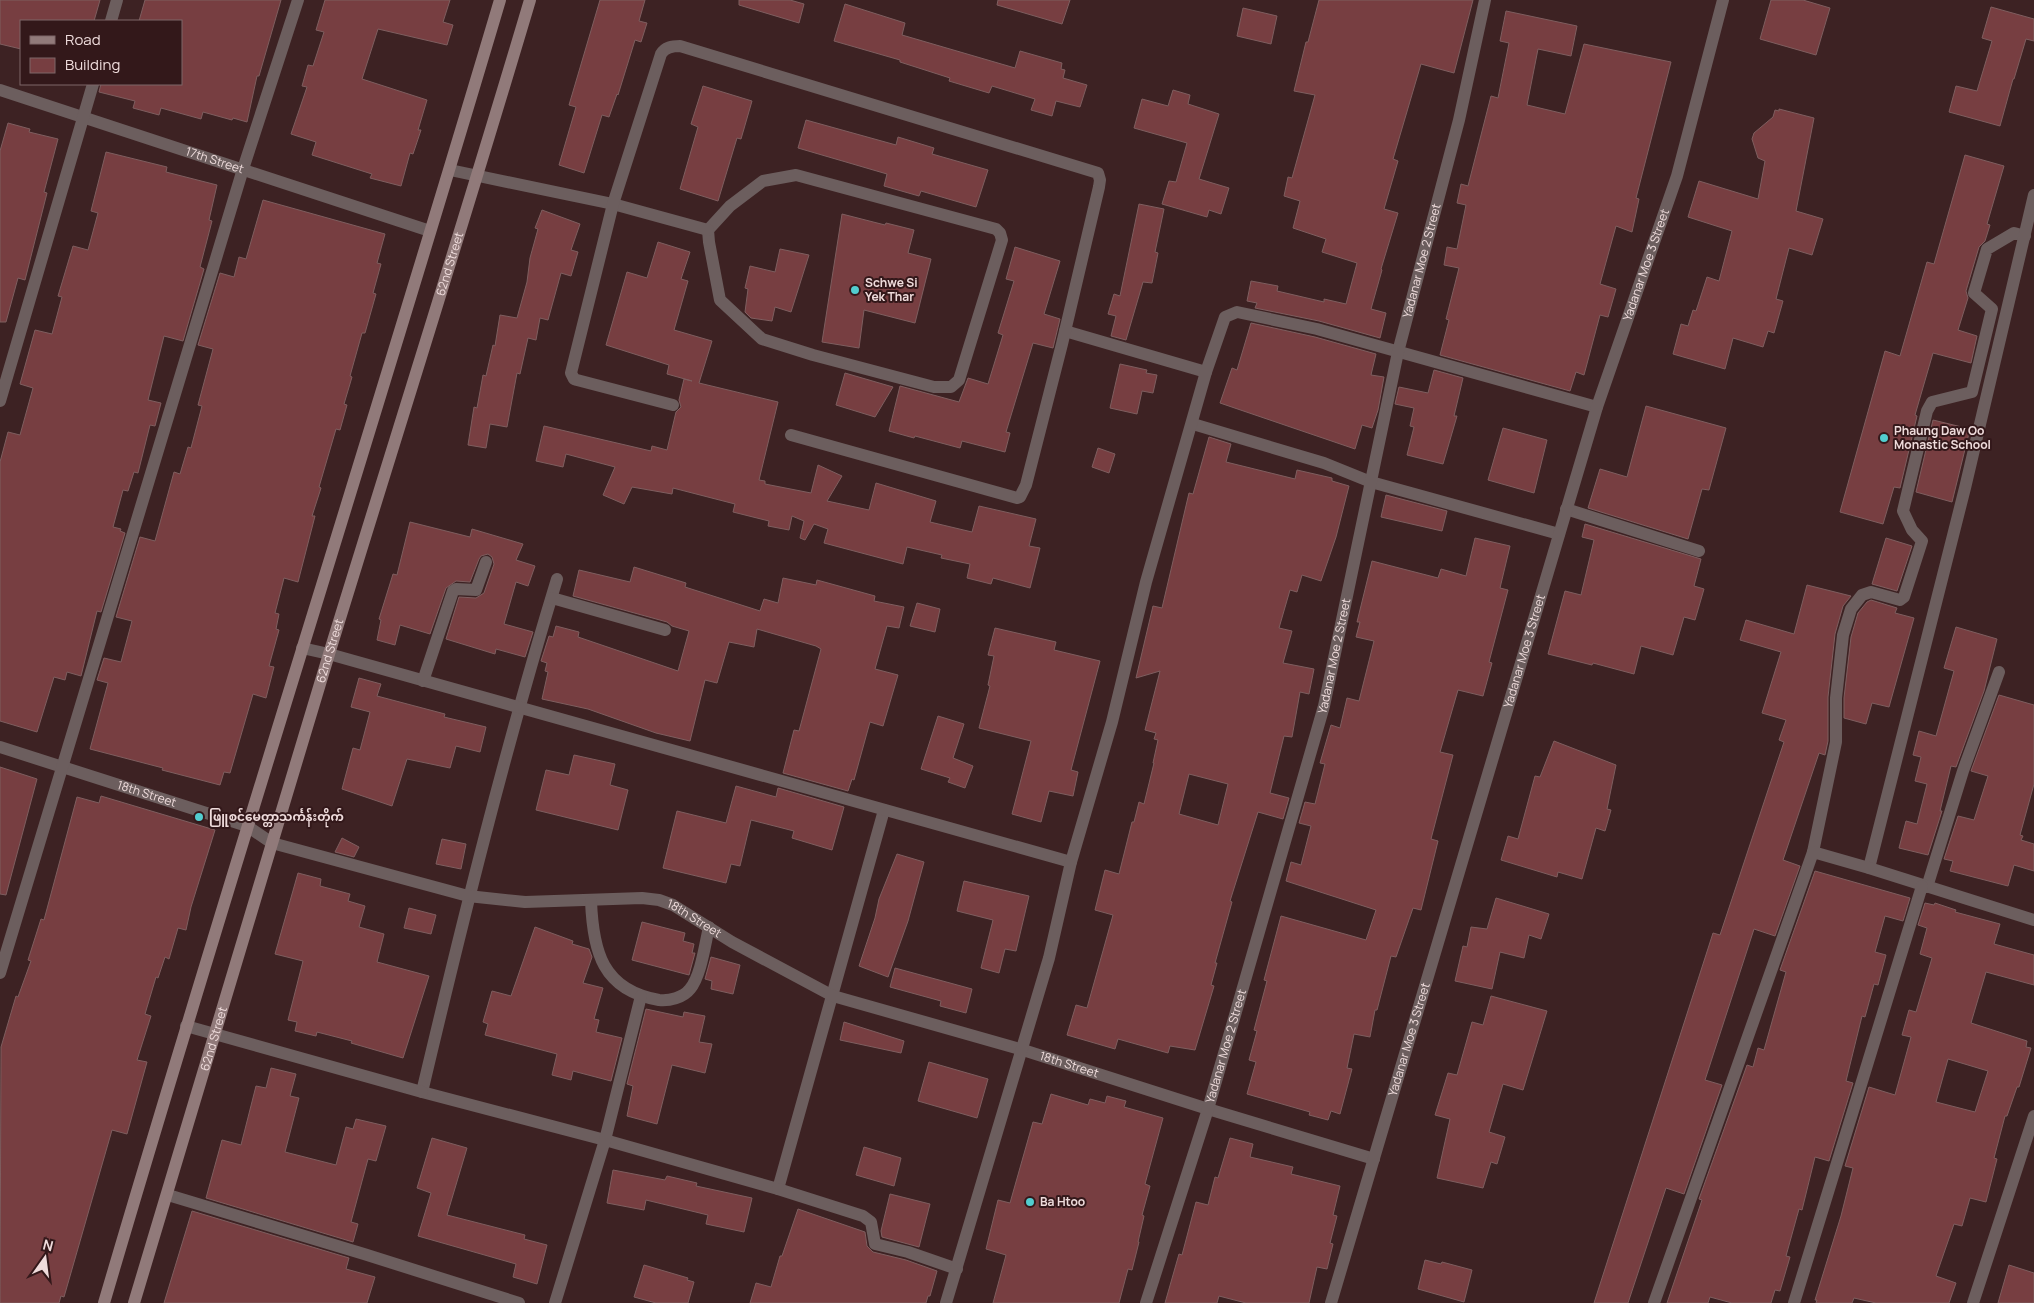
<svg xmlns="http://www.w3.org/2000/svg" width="2034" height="1303" viewBox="0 0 2034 1303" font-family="Manrope,'Noto Sans Myanmar',sans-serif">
<rect width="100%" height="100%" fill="#3d2223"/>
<g fill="#773e41" stroke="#7e5e5f" fill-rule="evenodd">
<path d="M0 0H100L94 21H21V49L0 44Z"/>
<path d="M145 0H281L259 76H257L247 122 233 118 232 120 203 112 201 119 161 108 159 115 133 108 135 101 99 92 101 84H181V21H139Z"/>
<path d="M325 0H450L443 22 453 25 447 45 378 29 362 79 427 100 418 130H421L413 154 410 153 401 186 370 178 372 174 312 155 316 142 291 134 307 87 302 86 308 65 313 66 324 32 316 30Z"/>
<path d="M600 0H645L639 21 647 23 641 42 635 40 618 95 617 94 609 117 602 115 584 173 559 165 576 107 569 105Z"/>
<path d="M739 0H790L804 4 799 23 739 5Z"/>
<path d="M998 0H1070L1062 24 997 5Z"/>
<path d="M1319 0H1473L1454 73 1421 64 1393 159 1398 161 1384 209 1398 213 1381 269 1382 270 1371 309 1386 313 1380 338 1319 321 1255 308 1257 303 1247 301 1251 281 1278 286 1277 291 1324 302V299L1346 304 1357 263 1322 252 1326 239 1293 228 1300 201 1284 196 1288 177 1292 178 1315 95 1294 91 1306 42H1308Z"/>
<path d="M1771 0H1803L1830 8 1816 55 1760 39Z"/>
<path d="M845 4 905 23 902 35 1015 68 1020 51 1062 63 1061 69 1065 70 1063 78 1087 85 1080 107 1056 101 1052 116 1031 110 1035 99 992 86 989 93 949 81 950 78 900 62V60L834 41Z"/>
<path d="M1991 7 2034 19V41L2026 39 2014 79H2013L2000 126 1949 112 1956 86 1977 91 1992 41 1982 38Z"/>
<path d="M1243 8 1277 16 1271 44 1237 36Z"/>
<path d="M1506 11 1577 26 1571 56 1538 49 1527 105 1565 114 1584 44 1671 62 1636 198 1639 199 1632 232 1616 226 1600 284 1616 289 1608 317 1600 315 1584 375 1576 372 1570 391 1440 355 1449 320 1446 319 1459 268 1444 265 1447 247 1457 249 1466 205 1457 203 1461 184 1468 186 1491 96 1498 98 1509 43 1500 41Z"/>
<path d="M703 86 752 101 741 139 737 138 718 201 680 189 698 127 691 124Z"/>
<path d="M1173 90 1190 95 1188 104 1219 114 1199 179 1229 188 1221 214 1209 210 1207 217 1162 204 1169 181 1176 182 1187 143 1134 128 1142 99 1168 106Z"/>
<path d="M1779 109 1814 118 1796 211 1823 219 1812 255 1789 248 1776 299 1783 301 1774 333 1768 331 1763 347 1733 338 1725 369 1673 354 1681 324 1688 326 1693 310 1696 311 1707 277 1719 281 1732 231 1688 217 1699 181 1758 199 1765 161 1758 158 1752 139 1754 133 1773 117 1775 110 1779 111Z"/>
<path d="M806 120 896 145 898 137 934 148 932 154 988 170 976 207 921 191 919 196 884 186 887 174 798 148Z"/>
<path d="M8 123 30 129 29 132 58 139 44 192 47 193 25 280 18 278 6 322H0V151Z"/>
<path d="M106 152 167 167 166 172 217 185 209 220 212 221 200 267 204 269 183 341 164 336 148 400 161 403 155 426 150 425 138 473 134 472 128 491 123 490 113 527 121 529 120 531 125 533 101 612 97 611 81 676 67 672 65 680 54 677 37 732 0 721V462L8 432 20 435 33 388 20 384 35 330 52 334 62 297 58 296 73 246 88 250 98 213 91 211Z"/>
<path d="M1965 155 2004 166 1987 224 1990 225 1985 241 1979 247 1966 291 1968 298 1958 330 1977 336 1971 363 1933 353 1915 415 1917 416 1900 488 1894 487 1883 524 1840 512 1885 351 1900 356 1927 262 1934 264Z"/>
<path d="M263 200 385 234 377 263 381 264 373 293 376 294 365 333H362L350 376 352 377 344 404 347 405 340 430 336 429 319 487 321 488 312 516H315L298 582 284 578 275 613 279 614 276 629 279 630 269 666 274 667 266 698 253 694 230 773 224 772 220 785 162 770 163 768 90 749 108 683 97 680 104 658 121 662 132 621 116 617 140 537 155 541 174 472 180 474 188 447 191 448 202 406 198 405 213 349 198 345 220 273 234 277 239 257 246 259Z"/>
<path d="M1139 204 1164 209 1155 252 1158 253 1152 283 1143 282 1126 340 1111 336 1116 316 1108 314 1114 294 1120 296Z"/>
<path d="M542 210 580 224 571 250 578 252 571 276 561 273 548 320 540 318 536 340 528 338 520 374 517 373 507 427 490 424 486 448 468 445 474 407 477 408 483 375 486 376 493 345 495 346 500 315 517 318 527 282 530 258 538 229 535 228Z"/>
<path d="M842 214 885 225 886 223 914 230 908 253 931 259 915 323 864 310 859 348 822 342Z"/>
<path d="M658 242 690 252 681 279 688 281 674 330 712 341 699 383 778 402 759 480 765 481V484L811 493 818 465 842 476 827 501 869 510 876 483 936 501 930 522 972 532 979 506 1036 519 1029 546 1040 548 1030 588 993 578 991 584 967 578 970 564 941 558 942 555 907 547 903 564 824 543 828 529 814 524 805 540 800 538 804 521 792 516 789 530 768 526 769 521 733 512 735 504 673 488 672 494 632 487 624 504 603 495 615 467 566 454 563 467 536 461 544 426 651 451 652 446 667 450 676 412 681 407 679 400 684 379 692 381 667 374 669 365 606 345 627 272 647 278Z"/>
<path d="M1015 247 1060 261 1044 314 1060 319 1053 348 1033 343 1006 432 1010 433 1005 452 962 441 960 448 915 436 914 438 889 431 900 386 959 402 968 378 988 384 1003 335 998 333 1014 281 1006 279Z"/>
<path d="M780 249 809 255 791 312 775 307 772 321 751 318 745 312 748 289 745 288 750 266 775 272Z"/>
<path d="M1251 323 1315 337 1376 354 1371 375 1384 377 1378 410 1372 428 1362 425 1355 449 1220 403 1232 368 1237 370Z"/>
<path d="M1120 364 1147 370 1146 373 1157 375 1153 393 1142 391 1137 414 1110 408Z"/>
<path d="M1434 370 1463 378 1454 416H1457L1443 464 1407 455 1414 427 1410 426 1414 408 1395 404 1399 387 1428 393Z"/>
<path d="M845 373 893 387 875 417 836 405Z"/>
<path d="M1646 406 1726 428 1709 490 1702 489 1688 539 1588 508 1600 469 1627 477Z"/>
<path d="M1933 420 1970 429 1952 502 1916 492Z"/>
<path d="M1503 428 1547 440 1534 493 1488 480Z"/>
<path d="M1209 437 1231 444 1226 462 1295 479 1297 470 1332 478V481L1349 486 1336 537 1321 581 1302 575 1297 592 1290 590 1279 628 1292 631 1283 663 1314 669 1309 694 1300 692 1292 737 1284 736 1270 793 1289 798 1283 819 1258 812 1230 901 1232 902 1215 963H1217L1211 985 1214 986 1195 1050 1170 1046 1168 1053 1118 1039 1115 1049 1067 1035 1076 1005 1087 1008 1113 915 1095 910 1105 870 1119 874 1132 822H1134L1139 802 1144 804 1154 763H1153L1158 740 1154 739 1156 733 1145 730 1160 671 1136 678 1153 606 1162 608 1189 493 1193 494ZM1189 774 1228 784 1218 825 1179 814Z"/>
<path d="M1098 448 1115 454 1109 473 1092 467Z"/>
<path d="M1386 495 1447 511 1442 531 1381 517Z"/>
<path d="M410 522 470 537 472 529 523 544 516 560 535 566 528 586 516 582 504 624 533 632 525 657 496 649 495 654 446 639 459 597 476 598 484 593 494 564 492 557 488 554 481 556 479 559 470 582 456 581 446 588 430 634 400 625 395 645 377 640 381 620 379 619 393 574 397 575Z"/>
<path d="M1585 524 1701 559 1694 586 1704 589 1695 620 1684 617 1673 655 1641 646 1634 674 1593 663 1592 665 1548 654 1565 591 1581 595 1594 540 1582 537Z"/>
<path d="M1475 538 1510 546 1500 588 1508 590 1489 662 1492 663 1483 696 1458 690 1440 752 1453 755 1431 839 1438 841 1421 910 1413 908 1396 957 1391 956 1377 1010H1375L1370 1037 1354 1034 1347 1068 1352 1069 1340 1114 1331 1111 1328 1120 1309 1115 1310 1112 1247 1094 1256 1062 1249 1060 1257 1031 1254 1030 1267 981 1264 980 1281 916 1366 940 1376 910 1286 881 1291 862 1301 865 1311 826 1299 823 1305 802 1315 804 1325 764 1320 763 1331 725 1340 728 1347 698 1359 701 1374 641 1356 637 1360 622H1357L1372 561 1438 578 1441 569 1466 576Z"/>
<path d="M1886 538 1912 546 1897 591 1872 584Z"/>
<path d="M634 567 686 583 685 587 760 611 764 599 778 603 783 578 816 585 817 580 875 596 874 601 904 607 899 628 887 626 875 669 898 675 883 726 870 722 854 780 852 779 848 791 783 773 794 730 799 731 821 649 816 646 757 629 754 647 729 642 717 683 705 680 690 741 656 733 588 709 542 699 548 672 545 671 547 663 541 661 549 636 553 637 556 626 579 632 578 637 678 671 689 631 672 626 667 622 573 596 579 570 630 582Z"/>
<path d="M1807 585 1851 596 1843 606 1835 634 1828 697V741L1825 755 1819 753 1783 860 1800 866 1775 936 1754 929 1705 1080 1722 1085 1684 1194 1666 1188 1628 1303H1594L1713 933 1720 935 1784 742 1779 740 1786 720 1762 713 1781 652 1740 640 1746 620 1794 634Z"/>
<path d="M1871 600 1897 608 1895 613 1914 618 1889 707 1872 703 1866 724 1844 718V698L1851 637 1858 613 1867 602Z"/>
<path d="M917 603 940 609 935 632 910 626Z"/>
<path d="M1956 627 1997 639 1984 691 1956 767 1951 766 1940 811H1942L1928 855 1899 848 1906 821 1917 824 1927 784 1915 781 1921 757 1913 755 1919 731 1936 736 1954 671 1944 668Z"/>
<path d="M995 628 1056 642 1054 650 1100 661 1071 770 1078 772 1073 796 1049 791 1041 822 1012 814 1031 741 979 728 990 686 988 685 994 656 988 655Z"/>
<path d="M359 678 381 684 377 696 445 714 444 717 486 727 480 752 456 746 450 768 407 759 392 806 342 789 353 748 360 750 370 712 351 707Z"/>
<path d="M1999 695 2034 705V784L2020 835 2023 836 2021 840 2034 844V871L2014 865 2008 886 1950 871 1953 861 1944 859 1958 816 1974 820 1988 776 1971 771Z"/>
<path d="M938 716 964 724 953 758 973 766 965 788 948 782 950 778 921 769Z"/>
<path d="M1554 741 1616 765 1607 809 1611 810 1605 831 1596 828 1582 879 1558 872 1557 877 1501 860 1508 836 1518 839 1535 776 1540 777Z"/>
<path d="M574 755 615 764 610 785 628 790 618 830 536 810 546 770 569 775Z"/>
<path d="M0 767 37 779 6 895 0 894Z"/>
<path d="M736 786 776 797 778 788 844 807 832 850 792 838 794 831 751 820 740 866 731 864 726 883 663 868 677 811 726 823Z"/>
<path d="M101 796 215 830 191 907 186 930 178 928 169 959 165 957 158 978 156 977 145 1014 151 1016 137 1060 147 1062 127 1134 112 1130 64 1297 61 1296 59 1303H0L1 1047 16 996 18 997 31 961 28 960 41 919 44 920 77 797 99 803Z"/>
<path d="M342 838 359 847 354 857 335 852Z"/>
<path d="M442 839 466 844 461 869 436 864Z"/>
<path d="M897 854 924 862 908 921 888 977 859 966 875 918 879 899Z"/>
<path d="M1815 871 1910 898 1903 921 1885 916 1875 952 1886 955 1878 985 1874 984 1865 1017 1862 1016 1846 1081 1853 1083 1829 1161 1815 1157 1802 1210 1799 1209 1786 1256 1790 1257 1780 1291 1775 1290 1771 1303H1732L1710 1297 1708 1303H1667L1702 1200 1699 1199 1747 1065 1753 1067 1758 1048 1764 1050 1786 972 1780 970Z"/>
<path d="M298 873 321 879 320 886 350 894 348 901 365 906 359 927 384 934 377 962 429 976 403 1058 351 1043 352 1041 317 1032 316 1036 295 1031 297 1022 288 1020 303 961 275 954Z"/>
<path d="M964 881 1029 896 1016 951 1005 949 999 973 981 968 993 920 957 911Z"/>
<path d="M1496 898 1549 914 1541 939 1529 935 1524 958 1500 952 1492 989 1455 981 1463 946 1467 947 1471 927 1487 929Z"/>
<path d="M1925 903 1934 905 1935 903 1956 910 1955 912 2000 924 1994 944 2034 955V985L1986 972 1971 1023 2027 1041 2026 1047 2031 1048 2019 1087H2017L2007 1116H2005L1994 1158 1997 1159 1986 1202 1970 1198 1962 1226 1954 1224 1936 1276 1956 1283 1949 1303H1876L1854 1298 1852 1303H1816L1817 1300H1815L1841 1216 1853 1168 1845 1166 1869 1087 1895 1095 1911 1037 1902 1035 1909 1010 1916 1012 1932 958 1920 954 1927 928 1918 925ZM1948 1059 1988 1071 1975 1112 1936 1102Z"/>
<path d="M409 908 436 915 431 934 404 928Z"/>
<path d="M642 922 685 933 683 941 694 944 692 953H695L689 975 632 960Z"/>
<path d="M535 927 573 941 572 944 589 949 592 957 583 983 603 988 594 1019 599 1020 596 1032 622 1038 611 1081 573 1071 571 1080 552 1075 557 1054 485 1035 488 1024 483 1022 492 991 511 996Z"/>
<path d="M711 957 740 965 733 994 711 989 712 981 705 979Z"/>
<path d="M895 968 972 989 966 1013 940 1006 941 1001 890 987Z"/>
<path d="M1491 996 1547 1011 1523 1090 1503 1084 1489 1132 1505 1137 1497 1164 1491 1162 1483 1188 1437 1178 1450 1119 1435 1115 1448 1073 1457 1075 1472 1022 1483 1025Z"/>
<path d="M646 1009 683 1017 684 1012 705 1016 699 1042 712 1044 705 1073 672 1065 657 1124 627 1116 633 1086 627 1084Z"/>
<path d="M844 1022 904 1041 901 1053 840 1040Z"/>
<path d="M929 1062 988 1079 977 1118 918 1101Z"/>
<path d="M271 1068 296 1074 290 1096 299 1098 285 1152 336 1165 346 1127 353 1129 356 1119 386 1126 376 1161 368 1159 351 1222 358 1224 353 1242 206 1198 222 1140 241 1145 256 1086 266 1088Z"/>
<path d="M1051 1094 1088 1105 1090 1099 1105 1103 1107 1096 1126 1101 1124 1107 1163 1118 1145 1184 1150 1186 1142 1215 1144 1216 1138 1242H1139L1132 1270 1128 1269 1119 1303H993L1006 1255 986 1249 998 1200 1010 1203 1033 1122 1042 1124Z"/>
<path d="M432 1138 467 1148 447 1215 525 1235 524 1239 547 1245 537 1284 513 1277 516 1264 418 1236 431 1193 417 1188Z"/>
<path d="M1230 1138 1253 1144 1250 1157 1293 1167 1291 1174 1340 1186 1333 1215 1337 1216 1330 1243 1333 1244 1327 1269 1317 1267 1309 1303H1246L1219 1296 1217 1303H1165L1179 1254 1182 1255 1196 1202 1208 1205 1215 1177 1218 1178Z"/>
<path d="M864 1147 901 1158 894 1186 856 1175Z"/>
<path d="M613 1170 665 1180 667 1176 697 1183 696 1186 752 1198 744 1232 706 1224 708 1215 646 1200 644 1210 607 1203Z"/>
<path d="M890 1194 930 1204 919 1247 882 1237 881 1231Z"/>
<path d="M798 1209 865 1232 867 1246 873 1252 906 1260 937 1271 930 1296H928L926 1303H750L756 1283 771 1287 780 1256H782Z"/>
<path d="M192 1211 349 1258 346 1269 375 1277 367 1303H164Z"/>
<path d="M1425 1260 1441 1264 1442 1262 1472 1270 1464 1302 1418 1289Z"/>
<path d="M644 1265 688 1278 687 1280 694 1282 688 1303H656L634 1297Z"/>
<path d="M2009 1265 2034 1273V1303H1998Z"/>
</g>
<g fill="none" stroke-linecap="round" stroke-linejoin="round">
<path stroke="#6c5e5e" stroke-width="12" d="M796 175 996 229 1000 233 1002 240 959 380 951 387H934L813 355 762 339 720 300 709 242 708 230 730 206 763 181Z"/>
<g stroke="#6c5e5e" stroke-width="12">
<path d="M111 21 117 0"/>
<path id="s1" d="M0 90 430 231"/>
<path d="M450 170 613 204 708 230"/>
<path d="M1065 331 1206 372"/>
<path d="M0 401 93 84"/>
<path d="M673 405 577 380 574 379 571 373 613 204 661 54C665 47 672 46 680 46L1098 173 1100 180 1099 187 1062 344 1026 485 1020 497 1017 498 791 435"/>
<path d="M1193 424 1324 463 1371 482 1559 534"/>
<path d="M1566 509 1699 551"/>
<path d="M557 579C505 749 463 919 422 1092L605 1140 778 1189 884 810"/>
<path d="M552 598 665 630"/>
<path d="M302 648 329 654 1071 862"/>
<path d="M423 681 453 591 456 589 476 590 486 562"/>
<path id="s2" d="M0 747 247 826 272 843 468 896 525 902 642 898 659 900 673 905 732 942 833 996 1020 1049 1208 1109 1374 1159"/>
<path d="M1813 852 1836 742V698L1843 635 1851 609 1862 595 1871 592 1900 600 1904 597 1922 541 1912 530 1903 511 1927 411 1932 402 1972 392 1992 309 1974 293 1987 249 2014 233 2025 236"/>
<path d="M1869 868 1965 488 2034 195"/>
<path d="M1927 887 1963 771 1999 672"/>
<path d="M591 901C593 951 602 990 659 1000 669 1001 683 998 690 989 701 976 705 944 709 927"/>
<path d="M0 973 243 169 298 0"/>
<path d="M186 1026 422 1092"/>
<path d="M778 1189 863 1216 871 1222 875 1244 908 1252 957 1269"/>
<path d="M168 1195 364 1254 519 1303"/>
<path d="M555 1303 605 1140 641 996"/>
<path d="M946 1303 1049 958 1071 862 1112 722 1146 582 1206 372 1225 317 1237 312 1317 329 1597 407"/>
<path id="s3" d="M1146 1303 1208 1109 1324 706 1398 352 1459 120 1485 0"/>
<path id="s4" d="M1331 1303 1597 407 1677 176 1723 0"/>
<path d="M1654 1303 1813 852 1869 868 2034 920"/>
<path d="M1794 1303 1922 886"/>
<path d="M1973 1303 2034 1116"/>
</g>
<g stroke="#917a7a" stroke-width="12">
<path d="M104 1303C232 867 371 435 500 0"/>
<path id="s5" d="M134 1303C201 1087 263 870 329 654 396 436 465 219 530 0"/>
</g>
</g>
<g fill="#52cdcf" stroke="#33181a" stroke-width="2">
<circle cx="855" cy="290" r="5"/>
<circle cx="1884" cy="438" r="5"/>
<circle cx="199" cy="817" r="5"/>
<circle cx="1030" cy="1202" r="5"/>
</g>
<g text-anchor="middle" stroke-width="4" stroke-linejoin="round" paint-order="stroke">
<g font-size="12" fill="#efdcdc" stroke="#33181a">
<text dy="4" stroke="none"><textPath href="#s1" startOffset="226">17th Street</textPath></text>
<text dy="4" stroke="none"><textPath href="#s3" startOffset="1079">Yadanar Moe 2 Street</textPath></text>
<text dy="4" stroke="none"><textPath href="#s5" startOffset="1086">62nd Street</textPath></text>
<text dy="4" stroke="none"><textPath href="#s4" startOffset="1085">Yadanar Moe 3 Street</textPath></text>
<text dy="4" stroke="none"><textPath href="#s4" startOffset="680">Yadanar Moe 3 Street</textPath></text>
<text dy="4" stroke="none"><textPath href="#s5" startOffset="681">62nd Street</textPath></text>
<text dy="4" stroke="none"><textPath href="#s3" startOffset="674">Yadanar Moe 2 Street</textPath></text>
<text dy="4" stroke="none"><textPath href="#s2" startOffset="154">18th Street</textPath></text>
<text dy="4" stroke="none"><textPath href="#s2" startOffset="724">18th Street</textPath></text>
<text dy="4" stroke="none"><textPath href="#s5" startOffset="276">62nd Street</textPath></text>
<text dy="4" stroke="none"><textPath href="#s4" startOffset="275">Yadanar Moe 3 Street</textPath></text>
<text dy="4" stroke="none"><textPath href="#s3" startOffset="269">Yadanar Moe 2 Street</textPath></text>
<text dy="4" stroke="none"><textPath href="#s2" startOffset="1129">18th Street</textPath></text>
</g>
<g font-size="12" font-weight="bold" fill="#efdcdc" stroke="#33181a" text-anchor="start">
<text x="865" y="287">Schwe Si<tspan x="865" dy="14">Yek Thar</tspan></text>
<text x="1894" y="435">Phaung Daw Oo<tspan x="1894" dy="14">Monastic School</tspan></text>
<text x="209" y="821">ဖြူစင်မေတ္တာသင်္ကန်းတိုက်</text>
<text x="1040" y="1206">Ba Htoo</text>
</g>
</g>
<rect x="20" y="20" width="162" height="65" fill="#33181a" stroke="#7e6668"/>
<rect x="30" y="36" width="25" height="8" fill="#917a7a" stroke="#7e6668"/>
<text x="65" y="45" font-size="15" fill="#efdcdc">Road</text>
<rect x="30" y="58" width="25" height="15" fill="#773e41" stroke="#7e6668"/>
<text x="65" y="70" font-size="15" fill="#efdcdc">Building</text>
<g transform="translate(45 1258) rotate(14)" stroke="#33181a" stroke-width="4" paint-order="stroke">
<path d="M0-4L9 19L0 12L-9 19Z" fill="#efdcdc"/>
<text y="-8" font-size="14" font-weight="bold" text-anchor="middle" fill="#efdcdc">N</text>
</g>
</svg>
